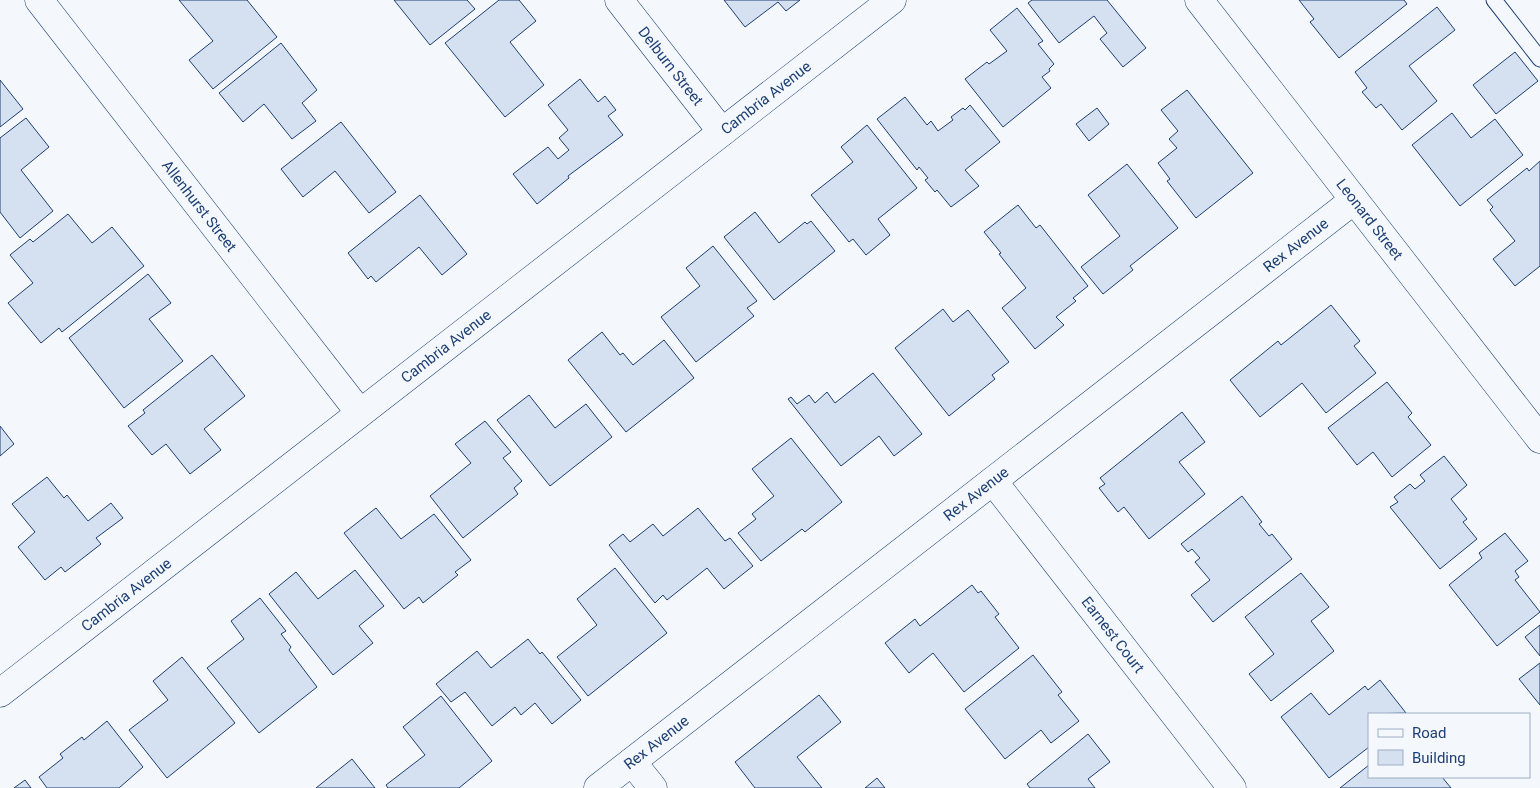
<svg xmlns="http://www.w3.org/2000/svg" width="1540" height="788" viewBox="0 0 1540 788" font-family="Roboto,sans-serif">
<rect width="100%" height="100%" fill="#f4f7fb"/>
<g fill="#d5e0f0" stroke="#1d3f73">
<path d="M179 0H247L277 37 213 89 189 60 213 41Z"/>
<path d="M394 0H467L475 9 430 45Z"/>
<path d="M499 0H519L536 21 510 42 544 85 505 117 445 43Z"/>
<path d="M724 0H800L786 11 778 2 745 27Z"/>
<path d="M1032 0H1107L1146 48 1123 67 1100 39 1107 33 1094 16 1059 43 1028 3Z"/>
<path d="M1299 0H1404L1407 4 1339 58 1310 22 1314 19Z"/>
<path d="M1437 7 1455 30 1409 66 1437 101 1402 130 1381 104 1376 108 1362 92 1367 88 1355 72Z"/>
<path d="M1017 8 1043 41 1038 44 1054 64 1049 69 1050 71 1042 77 1051 88 1003 127 965 79 987 62 989 64 1007 51 990 30Z"/>
<path d="M281 43 317 90 302 103 316 121 292 139 264 104 243 122 219 93Z"/>
<path d="M1515 52 1538 81 1496 114 1473 85Z"/>
<path d="M580 79 598 102 605 96 616 110 608 116 623 135 568 176 569 178 537 204 513 174 548 147 558 159 569 150 559 138 568 130 548 105Z"/>
<path d="M0 80 23 109 0 127Z"/>
<path d="M1187 90 1253 173 1196 218 1167 181 1170 179 1158 163 1177 148 1169 139 1178 131 1161 110Z"/>
<path d="M905 97 927 125 931 121 938 131 953 120 951 117 963 108 965 110 970 105 1000 142 965 170 979 186 951 207 937 190 935 192 925 180 928 178 919 167 917 170 877 119Z"/>
<path d="M1097 108 1109 124 1089 141 1076 124Z"/>
<path d="M1452 113 1471 138 1495 119 1523 155 1460 206 1412 145Z"/>
<path d="M26 118 49 147 21 170 53 211 20 238 0 212V138Z"/>
<path d="M341 122 396 192 369 213 335 171 303 197 281 169Z"/>
<path d="M867 125 917 188 878 219 890 235 866 255 853 239 849 242 811 195 853 162 841 147Z"/>
<path d="M1540 161V266L1515 286 1493 259 1515 241 1490 210 1493 207 1487 200 1527 168 1529 171Z"/>
<path d="M1127 164 1178 228 1130 266 1133 270 1103 294 1081 267 1120 236 1088 195Z"/>
<path d="M420 195 467 254 442 275 419 247 376 282 371 276 368 279 348 253Z"/>
<path d="M1018 205 1036 228 1040 225 1088 286 1073 298 1076 301 1056 317 1064 325 1035 349 1002 308 1026 288 999 254 1001 253 984 232Z"/>
<path d="M755 212 779 243 805 222 807 224 811 221 835 251 774 300 724 237Z"/>
<path d="M68 214 92 243 112 227 144 266 62 332 59 328 41 343 8 303 33 283 10 255 30 239 33 242Z"/>
<path d="M713 246 757 301 747 308 754 316 696 362 661 317 700 286 686 268Z"/>
<path d="M148 274 171 303 149 319 183 361 124 408 69 338Z"/>
<path d="M1331 305 1360 341 1354 346 1376 373 1326 413 1302 383 1260 417 1230 380 1278 341 1281 345Z"/>
<path d="M943 309 953 322 968 310 1009 362 992 375 995 379 949 416 895 348Z"/>
<path d="M602 332 620 355 623 353 633 365 664 340 694 378 626 432 568 360Z"/>
<path d="M212 355 245 396 204 429 221 450 190 474 166 444 152 455 128 426 145 413 143 410Z"/>
<path d="M873 373 922 434 894 456 879 436 841 466 788 399 791 397 797 404 809 395 815 403 827 392 835 403Z"/>
<path d="M1387 382 1412 413 1408 417 1431 445 1392 477 1373 452 1357 465 1328 428Z"/>
<path d="M529 395 555 428 586 404 612 437 550 486 497 420Z"/>
<path d="M1182 412 1205 442 1179 462 1205 494 1149 539 1124 507 1118 512 1099 488 1105 484 1100 478Z"/>
<path d="M485 421 511 452 503 458 522 481 514 488 518 494 463 538 430 496 471 463 455 444Z"/>
<path d="M0 426 14 444 0 456Z"/>
<path d="M791 438 842 502 805 532 802 529 761 561 738 533 756 519 752 514 774 496 752 469Z"/>
<path d="M1444 456 1467 485 1451 499 1467 519 1463 522 1477 539 1440 569 1390 507 1398 502 1394 497 1410 484 1415 489 1425 481 1420 475Z"/>
<path d="M47 477 64 498 67 495 88 521 111 503 123 518 96 538 101 544 65 572 61 567 45 580 18 547 35 532 12 504Z"/>
<path d="M1242 496 1262 522 1259 524 1269 536 1272 534 1292 559 1213 622 1191 595 1210 580 1195 562 1200 558 1192 549 1188 552 1181 544Z"/>
<path d="M376 508 401 539 434 514 471 560 455 572 458 575 423 603 419 597 404 609 344 533Z"/>
<path d="M698 508 725 541 730 538 753 566 724 589 707 568 667 600 663 595 655 603 609 545 623 534 630 542 653 524 663 536Z"/>
<path d="M1505 533 1528 561 1515 571 1519 577 1515 580 1540 612 1497 646 1449 585 1482 558 1479 553Z"/>
<path d="M615 568 667 633 588 696 557 657 597 625 577 599Z"/>
<path d="M355 570 384 606 359 626 373 643 333 675 269 594 296 572 318 599Z"/>
<path d="M1301 573 1329 607 1311 621 1334 651 1271 701 1249 674 1274 654 1245 617Z"/>
<path d="M972 585 978 593 981 591 999 614 995 617 1019 648 964 692 933 653 909 673 885 643 915 619 920 626Z"/>
<path d="M260 598 286 631 281 634 291 647 289 650 317 687 259 733 207 668 244 639 231 621Z"/>
<path d="M1540 625V656L1525 637Z"/>
<path d="M528 639 540 654 542 652 581 700 552 724 535 703 521 715 515 707 492 726 465 692 451 702 436 684 477 651 491 668Z"/>
<path d="M1033 655 1062 692 1058 695 1079 721 1051 743 1041 730 1005 759 965 709Z"/>
<path d="M182 657 235 723 167 778 129 730 168 700 153 681Z"/>
<path d="M1540 663V705L1519 679Z"/>
<path d="M1380 680 1406 713 1369 714V747L1329 778 1281 717 1311 693 1329 715 1365 686 1368 690Z"/>
<path d="M819 695 841 722 797 757 822 788H755L735 762Z"/>
<path d="M441 696 492 761 459 788H388L386 785 425 755 403 727Z"/>
<path d="M107 721 143 767 119 788H47L39 777 63 758 60 754 82 737 84 740Z"/>
<path d="M1088 734 1110 762 1088 779 1095 788H1030L1027 784Z"/>
<path d="M352 759 375 788H316Z"/>
<path d="M1369 765V777H1442L1451 788H1340Z"/>
<path d="M877 778 885 788H865Z"/>
<path d="M25 780 31 788H14Z"/>
</g>
<g fill="none" stroke-linecap="round" stroke-linejoin="round">
<g stroke="#1d3f73" stroke-width="17">
<path id="lane" d="M1494 0 1540 59"/>
</g>
<g stroke="#1d3f73" stroke-width="29">
<g id="street">
<path id="s1" d="M39 0 360 413"/>
<path id="s2" d="M619 0 722 132"/>
<path id="s3" d="M1199 0 1540 439"/>
<path id="s4" d="M993 481 1232 788"/>
<path id="s5" d="M0 693 892 0"/>
<path d="M632 762 653 788"/>
<path id="s6" d="M598 788 1354 200"/>
</g>
</g>
<use href="#lane" stroke="#f4f7fb" stroke-width="15"/>
<use href="#street" stroke="#f4f7fb" stroke-width="28"/>
</g>
<g text-anchor="middle" stroke-width="4" stroke-linejoin="round" paint-order="stroke">
<g font-size="15" fill="#1d3f73" stroke="#f4f7fb">
<text dy="5" stroke="none"><textPath href="#s2" startOffset="84">Delburn Street</textPath></text>
<text dy="5" stroke="none"><textPath href="#s5" startOffset="970">Cambria Avenue</textPath></text>
<text dy="5" stroke="none"><textPath href="#s1" startOffset="261">Allenhurst Street</textPath></text>
<text dy="5" stroke="none"><textPath href="#s3" startOffset="278">Leonard Street</textPath></text>
<text dy="5" stroke="none"><textPath href="#s6" startOffset="884">Rex Avenue</textPath></text>
<text dy="5" stroke="none"><textPath href="#s5" startOffset="565">Cambria Avenue</textPath></text>
<text dy="5" stroke="none"><textPath href="#s6" startOffset="479">Rex Avenue</textPath></text>
<text dy="5" stroke="none"><textPath href="#s5" startOffset="160">Cambria Avenue</textPath></text>
<text dy="5" stroke="none"><textPath href="#s4" startOffset="195">Earnest Court</textPath></text>
<text dy="5" stroke="none"><textPath href="#s6" startOffset="74">Rex Avenue</textPath></text>
</g>
</g>
<rect x="1368" y="713" width="162" height="65" fill="#f4f7fb" stroke="#9eadc5"/>
<rect x="1378" y="729" width="25" height="8" fill="#f4f7fb" stroke="#9eadc5"/>
<text x="1412" y="738" font-size="15" fill="#1d3f73">Road</text>
<rect x="1378" y="750" width="25" height="15" fill="#d5e0f0" stroke="#9eadc5"/>
<text x="1412" y="763" font-size="15" fill="#1d3f73">Building</text>
</svg>
